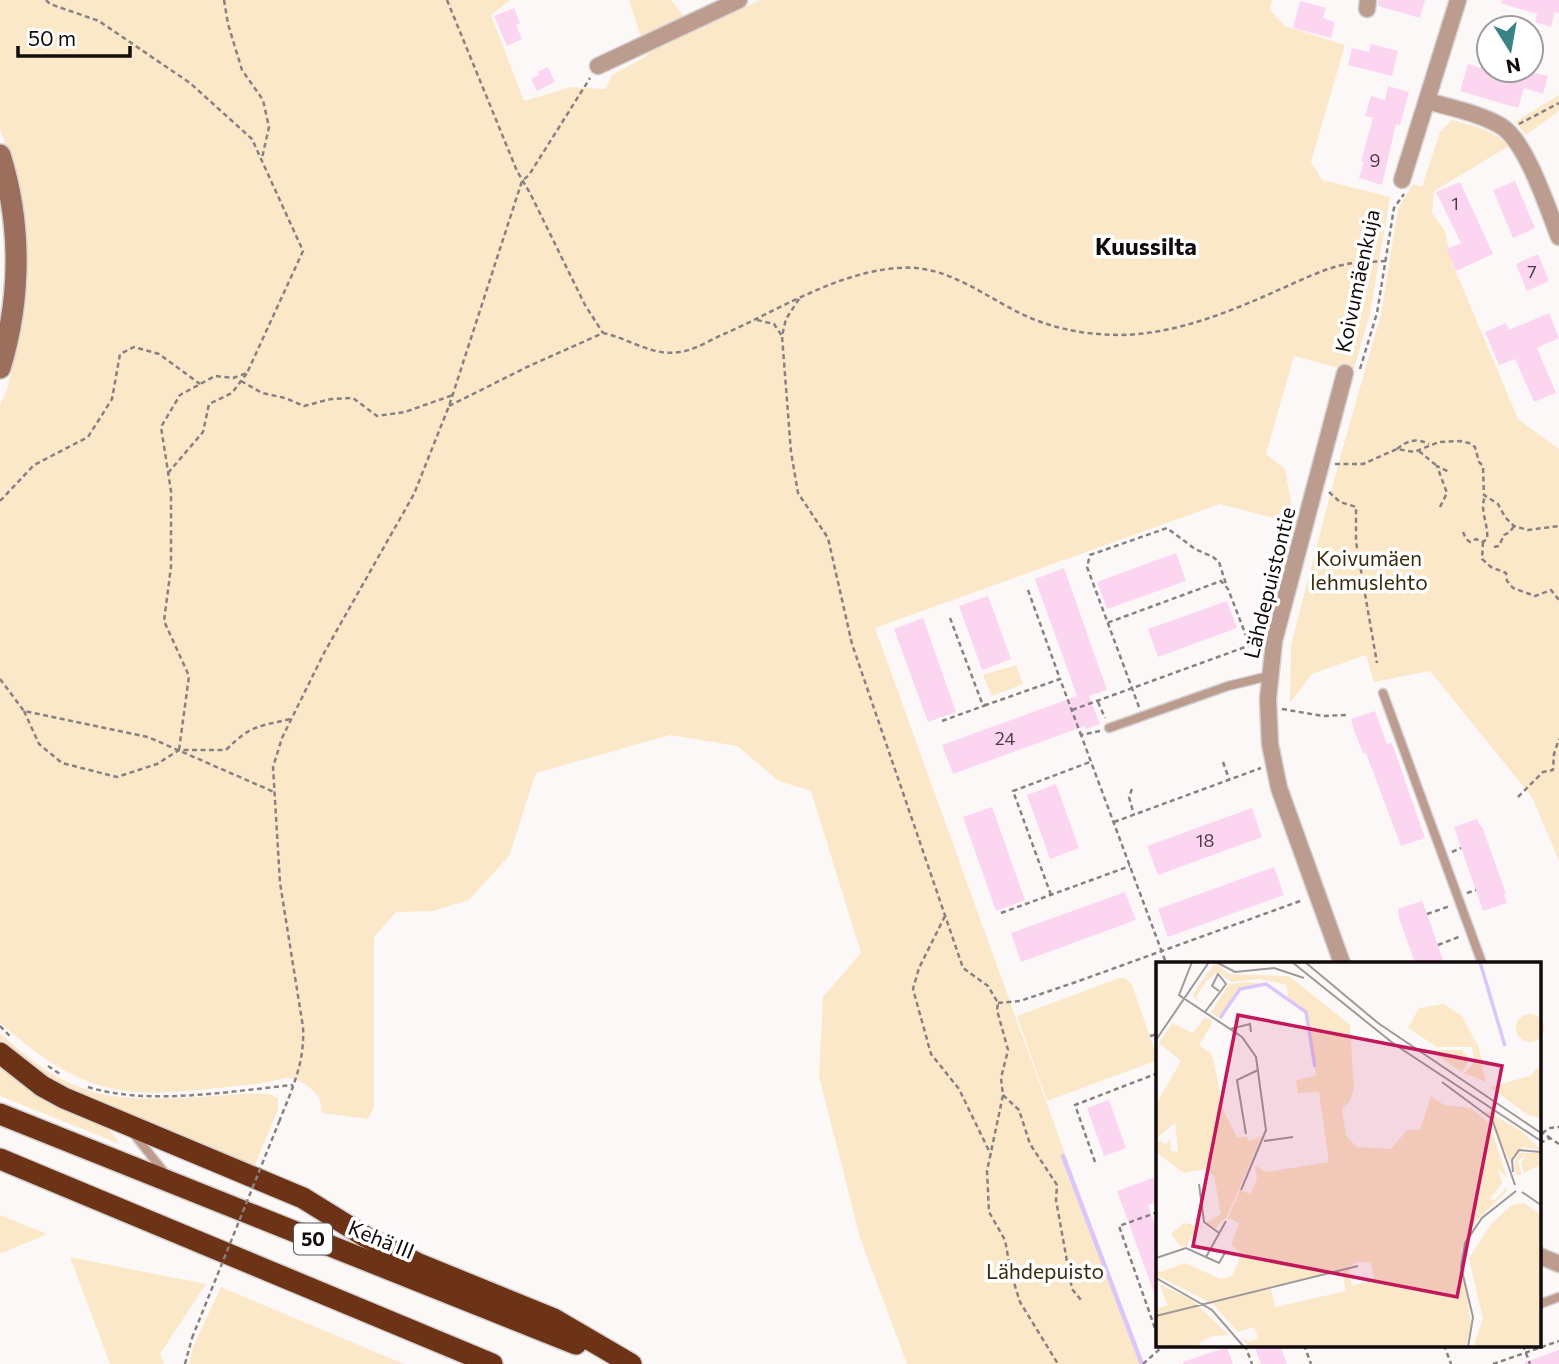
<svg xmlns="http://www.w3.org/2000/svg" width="1559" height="1364" viewBox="0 0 1559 1364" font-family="Commissioner,sans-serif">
<rect width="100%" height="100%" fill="#fdf8f8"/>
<g fill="#fbe8c9">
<path d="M0 0H510L491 15 524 101 571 87 605 89 612 75 647 56 629 0H671L684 16 704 25 760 0H1272L1270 10 1285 26 1345 45 1311 162 1322 180 1390 197 1370 314 1353 372 1294 356 1266 454 1285 469 1295 524 1220 504 875 628 1141 1364H907L860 1238 819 1076 823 997 861 953 811 791 779 781 737 746 670 735 536 773 509 856 469 900 433 911 396 912 374 937V1107L368 1119 322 1113C321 1109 321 1102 319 1098 314 1089 298 1078 288 1078 283 1078 266 1083 257 1084 211 1088 160 1098 114 1089 69 1080 34 1052 0 1023V405L7 390 23 323 28 279 25 232 17 175 0 129Z"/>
<path d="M1559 95V111L1526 135 1515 122Z"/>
<path d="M1452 120C1475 126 1492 129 1509 146L1434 191 1432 213 1445 231 1451 260 1518 419 1559 449V861L1532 797 1430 671 1374 682 1366 655 1312 674 1290 703 1291 645 1339 461 1381 314 1398 209 1413 184 1422 187 1440 132Z"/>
<path d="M1016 665 1023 684 992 696 983 675Z"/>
<path d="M1119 978H1125L1132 985 1158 1060 1047 1101 1017 1016Z"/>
<path d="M0 1033C68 1096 107 1103 198 1097 221 1096 246 1092 269 1094L278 1098V1110L254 1167C217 1152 180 1137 144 1122 91 1101 41 1080 0 1040Z"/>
<path d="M0 1063 107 1127 120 1144 0 1096Z"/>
<path d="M0 1215 47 1234 0 1254Z"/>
<path d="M70 1257 206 1284 160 1354 164 1364H110Z"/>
<path d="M221 1287 404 1364H189L193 1347Z"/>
</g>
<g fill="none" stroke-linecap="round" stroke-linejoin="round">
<path stroke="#dac6fa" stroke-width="4.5" d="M1063 1156 1142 1364"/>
</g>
<g fill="#fcd6f1">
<path d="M1378 0H1425L1420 18 1378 6Z"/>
<path d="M1502 0H1559V13L1555 12 1551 27 1535 22 1537 14 1501 3Z"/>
<path d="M1300 1 1326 8 1323 18 1335 22 1331 38 1293 28Z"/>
<path d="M514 8 520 23 516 25 522 39 507 46 494 16Z"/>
<path d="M1371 44 1398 51 1392 76 1348 65 1352 48 1369 52Z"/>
<path d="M1468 64 1519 79 1521 70 1548 76 1543 94 1524 88 1518 108 1460 91Z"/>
<path d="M548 67 555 82 537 91 531 79 539 75 537 72Z"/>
<path d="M1388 86 1409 92 1400 125 1396 124 1382 185 1359 178 1364 162 1361 161 1373 118 1365 116 1371 96 1385 100Z"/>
<path d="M1515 181 1535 228 1513 238 1493 190Z"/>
<path d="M1460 182 1493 254 1456 271 1447 249 1461 243 1436 192Z"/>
<path d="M1538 254 1549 281 1527 291 1516 264Z"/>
<path d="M1549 313 1559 338 1537 348 1556 393 1534 402 1515 359 1499 365 1485 332 1506 323 1509 330Z"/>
<path d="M1176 553 1186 581 1107 609 1097 582Z"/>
<path d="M1064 568 1107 690 1089 696 1100 724 1086 729 1085 726 953 774 942 745 1077 696 1035 579Z"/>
<path d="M988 596 1011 659 982 670 959 606Z"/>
<path d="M1227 601 1237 628 1158 657 1148 629Z"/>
<path d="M923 618 956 712 928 722 894 629Z"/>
<path d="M1375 711 1387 744 1392 743 1425 838 1401 846 1366 753 1364 754 1360 746 1353 727 1351 719Z"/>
<path d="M1056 784 1079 848 1050 859 1027 795Z"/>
<path d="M992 807 1025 900 996 911 963 817Z"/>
<path d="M1252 808 1262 837 1158 875 1147 846Z"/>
<path d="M1477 819 1480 826H1482L1506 894 1504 895 1507 903 1483 911 1454 827Z"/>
<path d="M1274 867 1284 895 1168 937 1158 909Z"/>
<path d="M1125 892 1136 920 1021 962 1011 933Z"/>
<path d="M1422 901 1427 914 1444 963H1415L1399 918 1398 909Z"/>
<path d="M1109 1100 1126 1148 1104 1156 1087 1108Z"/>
<path d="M1158 1176V1202L1148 1205 1158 1234 1157 1301 1117 1191Z"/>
<path d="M1254 1345H1280L1287 1364H1261Z"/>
<path d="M1227 1347 1233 1364H1183V1362Z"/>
<path d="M1559 1350V1364H1525V1362Z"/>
</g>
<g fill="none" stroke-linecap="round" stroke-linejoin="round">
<g stroke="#d7d2d2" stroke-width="11">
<g id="lane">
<path d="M1383 693 1482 963"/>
<path d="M1109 728 1228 686 1269 676"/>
<path d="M133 1133 164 1172"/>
<path d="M1540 1304 1559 1297"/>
</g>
</g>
<g stroke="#d7d2d2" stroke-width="19">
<g id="street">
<path d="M1367 9 1368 0"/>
<path d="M598 66 739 0"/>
<path d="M1428 101C1451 108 1479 113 1501 126 1526 141 1548 209 1559 237"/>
<path d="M1402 180 1458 0"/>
<path d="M1342 963 1279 788 1270 744 1268 699 1274 641 1345 373"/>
<path d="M1540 1256 1559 1264"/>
</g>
</g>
<g stroke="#d7d2d2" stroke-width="24">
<path id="secondary" d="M0 155C22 225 21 299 0 368"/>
</g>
<g stroke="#d7d2d2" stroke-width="24">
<g id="highway">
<path d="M0 1053 42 1086 64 1098 303 1198 366 1237 419 1264 554 1319 631 1364"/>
<path d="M0 1114 576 1344"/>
<path d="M0 1159 492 1364"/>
</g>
</g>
<g stroke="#888182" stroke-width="2.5" stroke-dasharray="5 3.5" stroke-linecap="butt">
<path d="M46 0 50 4 99 21 190 83 252 139 303 251 247 373 233 378 215 376 180 395 161 427 171 491V567L164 621 189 676 179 750"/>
<path d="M224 0 228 24 242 70 263 100 269 127 262 158"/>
<path d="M447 0 517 171 530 193 585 305 603 333"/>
<path d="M1519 124 1559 103"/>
<path d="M799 299 786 319 782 336 791 452 798 493 828 538 852 644 963 968 988 986 998 1003 997 1010 1008 1050 1001 1078 1003 1095 987 1171 989 1212 1005 1240 1011 1273 1020 1302 1058 1364"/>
<path d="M757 320 774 324 782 336"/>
<path d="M1360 369 1377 313 1394 208 1404 194"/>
<path d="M241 381 262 393 285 398 304 406 331 399 353 398 377 416 405 412 453 395"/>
<path d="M449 406 527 367 603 333C628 338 653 357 680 352 695 350 710 340 724 334 779 310 835 273 897 268 952 263 990 303 1038 321 1065 331 1094 335 1122 335 1174 334 1227 313 1274 292 1295 283 1316 272 1338 266 1354 262 1369 262 1386 261"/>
<path d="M1397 449C1408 440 1416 438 1429 444"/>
<path d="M1419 451 1437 466"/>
<path d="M1335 464H1363L1397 449 1414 452 1439 442 1460 441 1469 443 1475 447 1479 462 1483 466 1484 495 1498 504 1505 517 1514 526 1528 530 1559 526"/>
<path d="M168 473 203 432 209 404 232 393 247 373"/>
<path d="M1329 492 1340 502 1356 507V542L1377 663"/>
<path d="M0 501 34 465 88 437 112 399 120 354 134 347 159 354 200 384"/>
<path d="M1440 507 1447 493 1437 466 1449 472"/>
<path d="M1463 532 1466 539 1470 542 1476 539 1483 542 1487 539C1489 526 1479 509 1485 497"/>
<path d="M1483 542 1482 559 1491 567 1506 573 1507 581 1513 588 1535 596 1551 590 1559 600"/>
<path d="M1494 547 1499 546 1504 535 1510 532 1514 526"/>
<path d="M1028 590 1060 679"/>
<path d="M950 618 982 703 986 705 1060 679 1081 735"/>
<path d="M0 679 24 711 148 737 274 792"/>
<path d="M1098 702 1105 718"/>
<path d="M1139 707 1087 567 1090 555 1167 528 1195 549 1213 557 1219 562 1226 584"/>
<path d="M1282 709 1323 716 1346 715"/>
<path d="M1072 710 1248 646 1247 638 1228 589 1221 581 1107 623"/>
<path d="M24 711 39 744 62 763 117 777 157 764 179 750H226C251 725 257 727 290 719"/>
<path d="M942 721 986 705"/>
<path d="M1100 731 1081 735 1166 963"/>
<path d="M1223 762 1229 779"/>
<path d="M1132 789 1129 797 1134 815"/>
<path d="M1518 797 1543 772 1553 770 1554 754 1559 739"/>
<path d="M1114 822 1261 768"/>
<path d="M1452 852 1461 848"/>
<path d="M1467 893 1476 890"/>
<path d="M1051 895 1013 791 1090 762"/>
<path d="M1001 913 1130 866"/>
<path d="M1427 914 1450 906"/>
<path d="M945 916 919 968 913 989 931 1054 959 1089 991 1155"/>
<path d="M1438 945 1461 936"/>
<path d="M998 1003 1020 1001 1076 982 1303 900"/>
<path d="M0 1026 12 1038"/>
<path d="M1150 1036 1158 1034"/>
<path d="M48 1066 60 1074"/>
<path d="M88 1087C148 1106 231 1091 293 1085"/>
<path d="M1003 1095 1019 1110 1030 1144 1057 1185 1056 1200 1072 1289 1081 1300"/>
<path d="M279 1122C292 1089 305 1063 303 1027L280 883 273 767 282 738 324 653 414 494 449 406 522 181 529 175 590 78"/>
<path d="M1540 1131 1550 1138"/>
<path d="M1542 1133 1550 1128 1559 1127"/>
<path d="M1540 1143 1550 1138 1559 1144"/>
<path d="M1095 1162 1075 1105 1158 1073"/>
<path d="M1158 1212 1119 1226 1158 1337"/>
<path d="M1245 1345 1252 1364"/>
<path d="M1304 1345 1311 1364"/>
<path d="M1444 1345 1451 1364"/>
<path d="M1523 1345 1530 1364"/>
<path d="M185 1364 192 1338"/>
<path d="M1143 1364 1162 1347 1168 1345"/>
<path d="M1493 1364 1559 1341"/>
</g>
<use href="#lane" stroke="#bb9c8f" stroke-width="8"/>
<use href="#street" stroke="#bb9c8f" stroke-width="16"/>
<use href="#secondary" stroke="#9b6f5c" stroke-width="21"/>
<use href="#highway" stroke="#6d3316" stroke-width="21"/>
<path stroke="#888182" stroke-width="2.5" stroke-dasharray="5 3.5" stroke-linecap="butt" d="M192 1338 279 1122"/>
</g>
<g text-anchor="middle" stroke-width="7" stroke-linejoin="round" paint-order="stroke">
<g font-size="18" fill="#4c3d44">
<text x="1375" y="167">9</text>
<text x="1455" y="210">1</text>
<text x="1532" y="278">7</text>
<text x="1005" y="745">24</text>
<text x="1205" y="847">18</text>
</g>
<rect fill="#fff" stroke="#595454" stroke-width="2" x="294" y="1223.5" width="38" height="31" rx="5"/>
<g font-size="19" font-weight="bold" fill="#120a0b">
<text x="313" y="1246">50</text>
</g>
<g font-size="21" fill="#120a0b" stroke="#fff">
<text transform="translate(1358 281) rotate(-78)" y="7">Koivumäenkuja</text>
<text transform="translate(1270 583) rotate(-76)" y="7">Lähdepuistontie</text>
<text transform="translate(381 1240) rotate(22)" y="7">Kehä III</text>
</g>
<g font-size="21" fill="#3b2b0e" stroke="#fff">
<text x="1369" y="566">Koivumäen<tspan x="1369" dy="24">lehmuslehto</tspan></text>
<text x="1045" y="1279">Lähdepuisto</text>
</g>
<g font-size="24" font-weight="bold" fill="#120a0b" stroke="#fff">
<text x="1146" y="255">Kuussilta</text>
</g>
</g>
<g transform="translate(1156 962)">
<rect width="385" height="385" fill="#fdf8f8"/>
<path d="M59 1 73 12 133 14 194 63 198 126 194 139 186 146 190 174 201 185 235 187 251 168H264L275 134 288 143 315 146 334 162 351 216 342 207 346 221 334 237 339 238 351 225V229L320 259 305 287 315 363 310 385H93L86 376 94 380 102 376 98 365 82 370 57 342 0 313V307L4 310 29 301 65 317 76 314 86 292 75 283 83 261 72 256 84 228 94 232 101 217 99 204 111 210 173 200 163 130 142 131 140 118 160 114 150 50 132 36 131 23 104 17 75 20 63 10 51 18 40 35 43 40 36 33ZM202 300 215 301 218 317 196 324 193 305ZM186 310 190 329 119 345 114 324ZM90 20 109 22 83 26 63 56 55 50 73 22ZM288 42 306 54 323 86 330 120 308 111 318 101 316 85H281L252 66 263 46ZM360 66a14 14 0 1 1 28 0a14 14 0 1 1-28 0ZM49 55 57 60 43 83 56 92 68 150 81 175H91L92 179 106 174 71 254 59 267 50 261 65 252 58 214 50 207 28 211 0 190V178L10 182 14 177 15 189 22 190 19 161 0 177V142L25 99 3 81 16 61 37 71ZM273 88H306L314 97 306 110ZM385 102V156L372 153 334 125 374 114ZM329 148 365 169 385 188 367 185 354 201ZM362 191H385V203L368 211 365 201 370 192 362 199 366 213H361L358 206ZM368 241 385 253V385H317L327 357 313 296 336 261 356 243ZM28 261 48 265 39 268 31 284 25 285 15 272ZM3 322 36 338 73 373 57 374 44 380 43 385H0V347L12 343Z" fill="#fbe8c9" fill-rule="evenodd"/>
<path fill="none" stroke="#dac6fa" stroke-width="3.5" d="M324 0 349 84M64 56 84 27 110 22 150 50 159 105"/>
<path fill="none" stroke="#9f9999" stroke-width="2" d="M36 0 23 33 86 75 100 95 110 168 85 228M60 0 79 10 118 6 148 16M136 0 238 82 385 179M149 0 222 61 385 171M49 50 70 22 62 12 56 24 63 29M74 67 94 62 95 70M0 78 53 0M286 120 336 157 359 223M90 172 81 118 102 108M108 179 137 175M357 210 356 198 363 188 385 190M43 222 48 260 63 271M366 230 385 243M50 295 70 259M0 296 30 286 63 301 70 289M0 316 56 348 88 385M0 354 202 304M312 385 317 355 305 305 309 281 326 256 360 229"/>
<path fill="#c2185b" fill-opacity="0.15" stroke="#c2185b" stroke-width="3.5" d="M82 53 346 104 301 335 37 284Z"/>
<rect width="385" height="385" fill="none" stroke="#120a0b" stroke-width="3.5"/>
</g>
<g transform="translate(1510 49) rotate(169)"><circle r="33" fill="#ffffff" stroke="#a09d9d" stroke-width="2"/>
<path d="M0-5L12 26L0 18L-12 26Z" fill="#398286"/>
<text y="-10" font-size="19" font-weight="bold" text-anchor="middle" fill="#120a0b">N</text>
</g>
<path d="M18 46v10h112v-10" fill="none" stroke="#120a0b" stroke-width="3.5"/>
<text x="28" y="46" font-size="21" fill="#120a0b" stroke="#ffffff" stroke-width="5" paint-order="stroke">50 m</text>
</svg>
